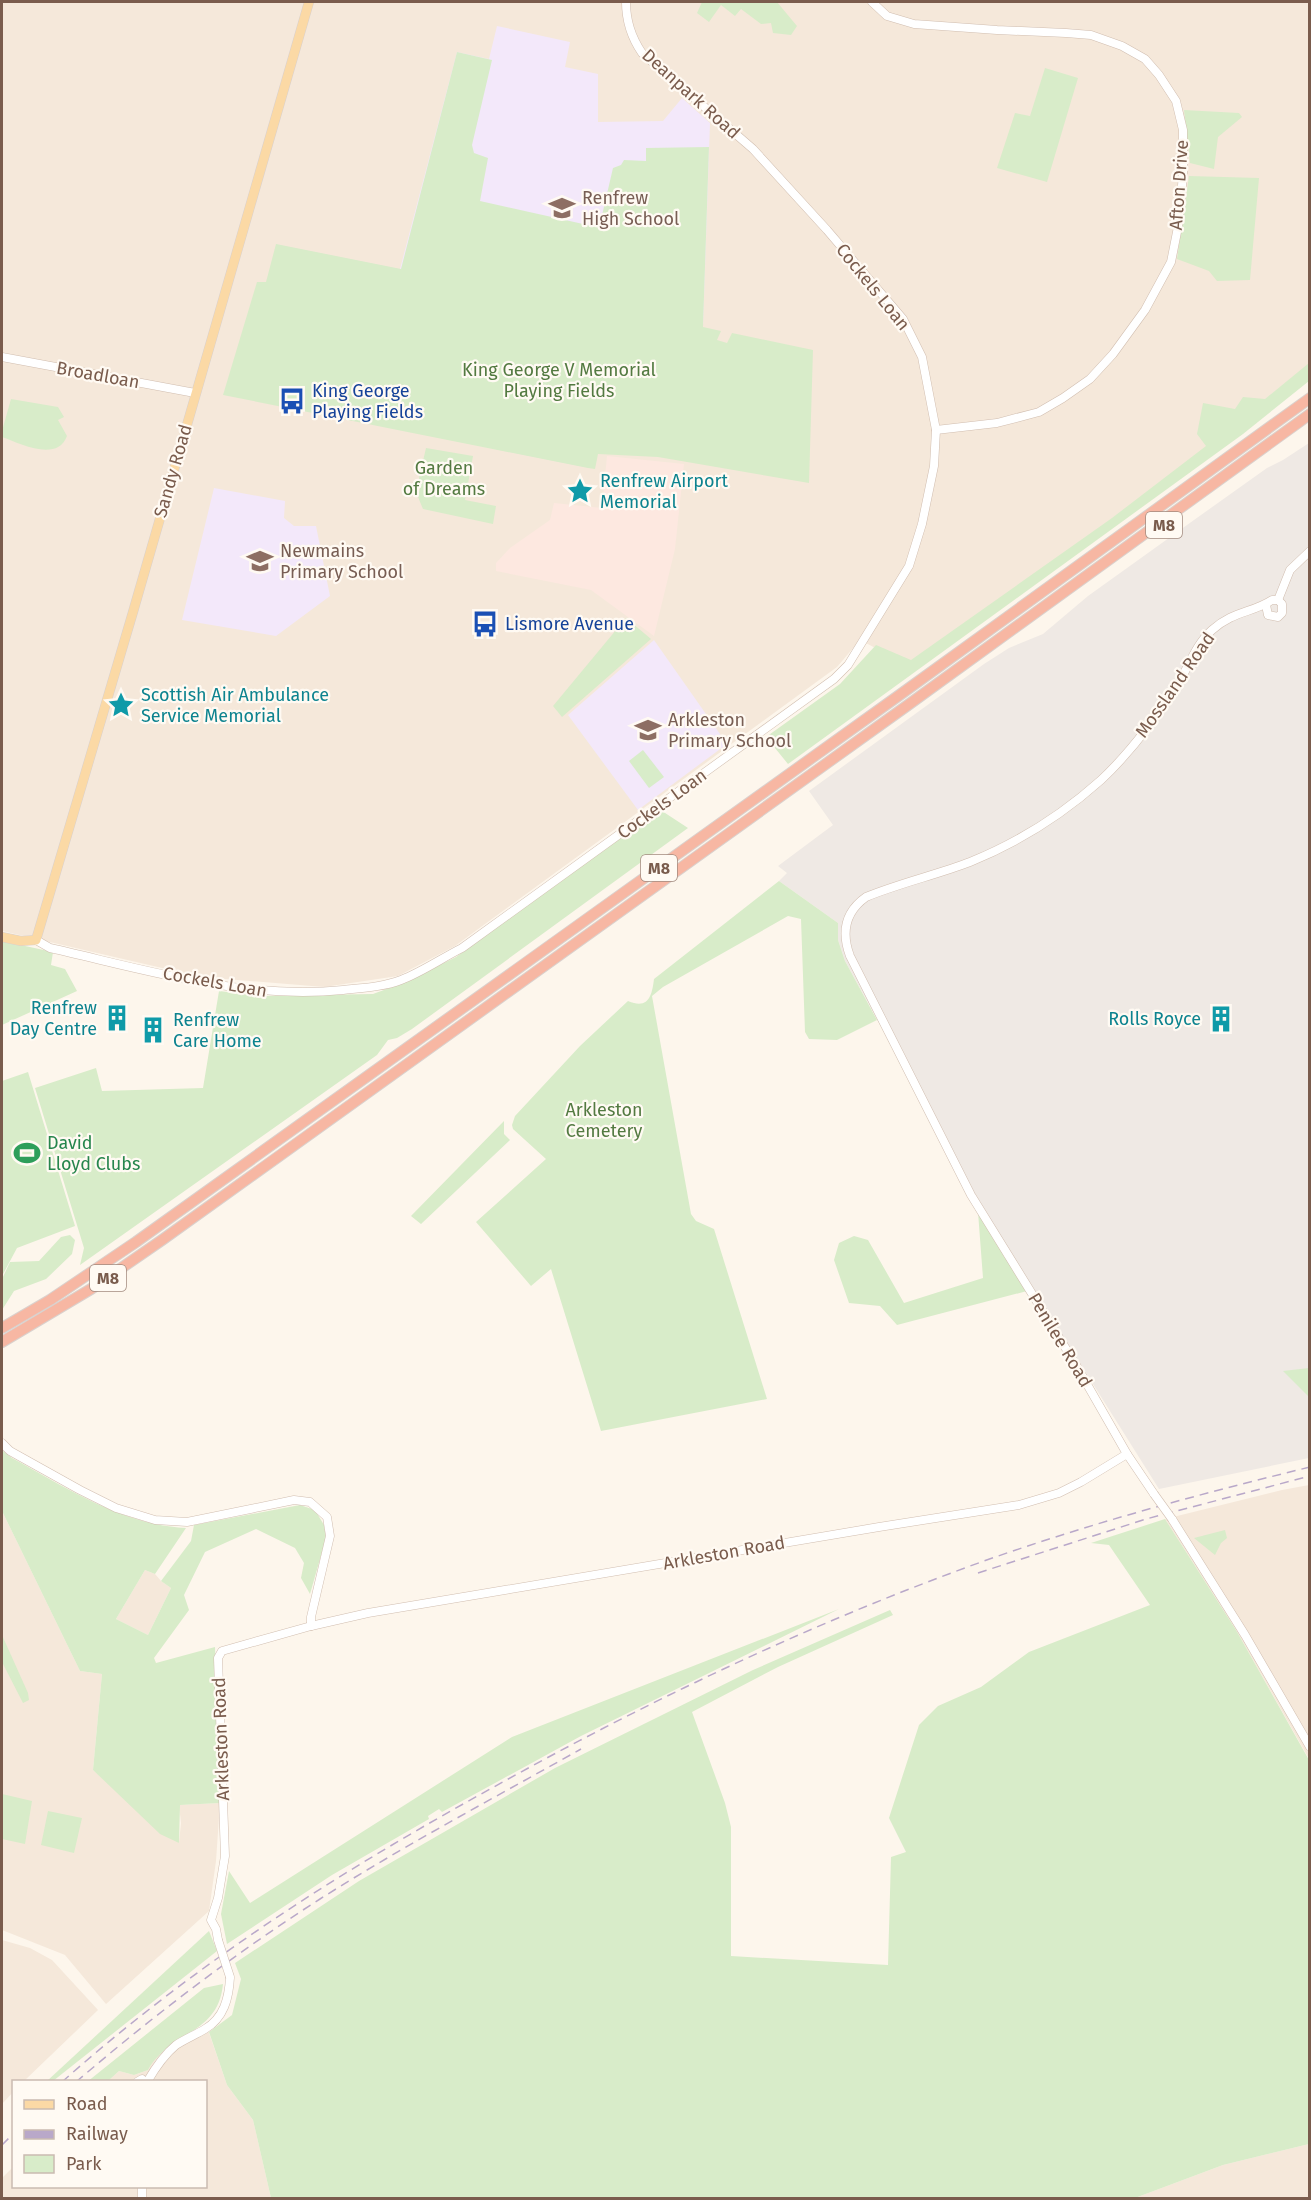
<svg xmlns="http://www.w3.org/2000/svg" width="1311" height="2200" viewBox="0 0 1311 2200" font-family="'Fira Sans',sans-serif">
<rect width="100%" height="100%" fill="#fdf6ec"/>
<g fill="#f5e8da">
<path d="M2 2H1309V365L1291 388 914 668 860 640 837 667 455 946 398 976 324 987 201 977 2 931Z"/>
<path d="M1309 1485V1759L1236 1630 1165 1519 1282 1490Z"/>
<path d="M2 1511 80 1671 102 1674 93 1770 179 1843 181 1823 179 1805 220 1803 216 1861 209 1911 106 2004 65 1955 2 1930Z"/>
<path d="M145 1570 155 1574 161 1581 171 1588 148 1635 116 1619Z"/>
<path d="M2 1940 30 1948 52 1960 98 2010 24 2081 14 2082 13 2092 2 2104Z"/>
<path d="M206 2024 227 2085 253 2120 271 2198H2V2178L13 2167 14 2186H206V2082L108 2081 119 2071 134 2075 148 2070 155 2057 167 2046Z"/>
<path d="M1309 2144V2198H1135L1223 2165Z"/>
</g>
<path fill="#fde8e0" d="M607 456 684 464 675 549 654 636 591 590 496 571V563L510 548 550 520 554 503 602 508Z"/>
<path fill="#efe9e4" d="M1309 443V1458L1159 1489 971 1190 845 961 838 940V923L779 881 787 873 778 866 833 825 809 791 984 664 1009 648 1043 634 1088 596 1194 520 1267 468 1283 460Z"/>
<g fill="#f3e8fa">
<path d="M497 26 570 42 565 67 598 74V122L663 121 682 98 710 123 703 327 400 269 457 52 489 59Z"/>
<path d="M214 488 285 501 284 518 294 526H316L330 596 276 636 182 620Z"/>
<path d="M654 640 727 744 638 810 568 715Z"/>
</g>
<g fill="#d8ecc9">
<path d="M702 2H777L797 26 791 35 773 33 771 23 761 24 741 9 735 16 721 5 709 22 697 13Z"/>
<path d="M457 52 492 60 472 145 474 153 488 158 480 201 592 226 600 224 613 168 621 165 624 160 646 161V148L709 147 703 327 721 331 717 340 727 343 732 333 813 350 809 483 658 457 598 454 595 469 588 468 223 395 257 282H266L276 244 401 269Z"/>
<path d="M1045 68 1078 78 1047 182 997 168 1015 113 1030 116Z"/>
<path d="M1184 110 1239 113 1242 117 1218 137 1214 169 1190 163Z"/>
<path d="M1189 176 1259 178 1250 280 1217 281 1209 271 1177 259Z"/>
<path d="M1309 363V381L1243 434 788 764 766 737 840 684 876 645 911 660 1112 518 1206 446 1197 434 1203 403 1235 409 1243 397 1265 399Z"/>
<path d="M11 399 58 407 64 417 58 420 67 436C57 463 19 443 2 437V431Z"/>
<path d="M426 448 473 456 465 500 496 506 493 524 423 509 418 497 420 488 417 487Z"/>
<path d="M626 618 651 639 562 717 553 706Z"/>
<path d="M643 750 664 777 649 788 629 761Z"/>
<path d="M659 809 688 828 412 1029 397 1038 388 1040 377 1055 80 1265 84 1248 35 1088 96 1068 102 1091 203 1088 219 991 261 996 373 994 403 983 456 957Z"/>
<path d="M779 881 838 923V940L845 961 877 1020 837 1040 809 1039 805 1032 801 919 788 916 663 987 652 996 691 1214 696 1221 714 1229 767 1399 601 1431 551 1269 531 1286 476 1222 546 1159 513 1129 512 1125 515 1116 580 1046 628 1001C649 1010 652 995 654 979Z"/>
<path d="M2 941 53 952 51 965 65 969 77 991 2 1025Z"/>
<path d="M28 1072 75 1226 17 1248 2 1276V1081Z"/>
<path d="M504 1121V1134L510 1140 421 1224 411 1216Z"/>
<path d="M978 1212 1027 1291 897 1325 880 1306 849 1303 834 1260 839 1243 854 1236 868 1240 904 1303 983 1278Z"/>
<path d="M70 1235 75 1240 72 1254 46 1279 14 1291 2 1310V1279L10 1262 39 1261 61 1237Z"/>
<path d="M1309 1368H1310L1309 1397 1283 1371Z"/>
<path d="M2 1450 12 1458C67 1488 122 1525 186 1528L155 1574 145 1570 116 1619 148 1635 171 1588 161 1581 191 1541 194 1525 300 1505 315 1510 324 1525 326 1538 310 1594 301 1578 304 1563 295 1548 256 1529 205 1552 184 1595 189 1610 154 1658 156 1663 215 1647 220 1803 180 1805 179 1843 160 1834 93 1770 102 1674 80 1671 2 1511Z"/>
<path d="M1165 1519 1236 1630 1309 1760V2144L1223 2165 1135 2198H271L253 2120 227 2085 209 2032 232 2015 241 1979 235 1963 359 1881 555 1768 753 1670 890 1610 893 1615 778 1667 692 1712 725 1803 731 1827V1956L888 1965 891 1857 906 1852 889 1818 919 1725 938 1706 981 1687 1029 1652 1150 1605 1109 1545 1091 1543Z"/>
<path d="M1225 1530 1227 1538 1221 1543 1215 1555 1194 1538Z"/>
<path d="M839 1609 581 1736 442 1812 439 1809 428 1816 429 1819 332 1875 227 1944 221 1914 229 1871 250 1903 512 1737Z"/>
<path d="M2 1635 28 1693 29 1700 23 1703 2 1662Z"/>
<path d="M2 1794 32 1801 25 1844 2 1839Z"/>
<path d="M48 1811 82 1818 74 1853 41 1845Z"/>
<path d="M209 1931 217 1951 53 2081 46 2082Z"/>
<path d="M223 1984C218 2036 170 2030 148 2070L134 2075 119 2071 108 2081 87 2082 204 1988Z"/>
</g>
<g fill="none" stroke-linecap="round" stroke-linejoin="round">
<g stroke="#d1beb0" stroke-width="9">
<g id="minor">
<path d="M872 2 887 16 914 24 997 30 1066 33 1091 35 1122 46 1145 59 1159 75 1176 101 1183 130V175L1178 227 1171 262 1145 310 1113 354 1090 379 1063 398 1039 412 997 423 936 430"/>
<path d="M2 357 195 393"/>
<path d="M1278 600 1290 570 1310 551"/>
<path d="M36 940 50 948C147 970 243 1000 343 990 362 988 383 987 401 980 422 972 442 958 462 948L834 679 848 665 909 566 922 524 934 466 936 430 922 357 903 319 827 230 753 149 642 53C631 37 626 21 626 2"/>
<path d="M2 1443 10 1451 80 1490 116 1508 155 1520 187 1522 294 1500 310 1502 327 1517 330 1536 311 1617V1626"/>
<path d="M1154 1494 1127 1454 1076 1365 971 1195 850 956C841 932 845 912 866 897 900 883 936 875 970 862 1017 843 1063 814 1101 780 1131 752 1156 718 1178 684 1189 666 1196 644 1212 630 1233 611 1252 613 1272 600H1278L1282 604V613L1278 617 1268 615 1266 605"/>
<path d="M1172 1519 1245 1635 1310 1747"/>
<path d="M218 1940 216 1929 211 1920 218 1898 225 1856 218 1658 222 1651 311 1626 368 1613 879 1527 1019 1505 1059 1493 1081 1482 1127 1454"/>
<path d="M137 2082 142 2079 145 2082"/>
<path d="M147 2082C154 2070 165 2054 176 2045 185 2039 195 2035 205 2029 224 2018 229 1998 230 1977"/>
<path d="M142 2198V2186"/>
</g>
</g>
<g stroke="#dad1cd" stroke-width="10">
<path id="major" d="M2 937 21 941 36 940 133 612 309 2"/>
</g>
<g stroke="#dad1cd" stroke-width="12">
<g id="highway">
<path d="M2 1328 50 1300 136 1242 901 694 1310 398"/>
<path d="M2 1342 91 1289 162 1240 908 705 1310 414"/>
</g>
</g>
<use href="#minor" stroke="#fff" stroke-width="8"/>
<use href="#major" stroke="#fbd9a5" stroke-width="9"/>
<use href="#highway" stroke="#f7b7a3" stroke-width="10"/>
<g stroke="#b9a8c9" stroke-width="1.5" stroke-dasharray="9 6" stroke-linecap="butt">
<path d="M978 1573 1146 1519 1310 1476"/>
<path d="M62 2082C192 1966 339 1872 492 1788 650 1700 814 1622 984 1561 1091 1523 1200 1494 1310 1467"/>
<path d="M76 2082C153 2016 234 1954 320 1899 405 1845 494 1798 581 1749"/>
<path d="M2 2145 14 2133"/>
</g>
<g stroke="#d1beb0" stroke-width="9" stroke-linecap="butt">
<g id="minor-bridge">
<path d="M1154 1494 1172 1519"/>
<path d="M218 1940 230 1977"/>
</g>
</g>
<use href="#minor-bridge" stroke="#fff" stroke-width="8"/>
</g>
<defs>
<g id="school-bare" transform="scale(2.07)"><path d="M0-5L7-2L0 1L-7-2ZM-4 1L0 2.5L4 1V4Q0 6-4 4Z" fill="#8d6e63" stroke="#fffaf3" stroke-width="2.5" paint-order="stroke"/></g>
<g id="bus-bare" transform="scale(2.07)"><path d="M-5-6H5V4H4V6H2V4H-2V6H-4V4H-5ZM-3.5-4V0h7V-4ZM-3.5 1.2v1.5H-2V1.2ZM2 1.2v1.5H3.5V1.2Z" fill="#1a4fb4" stroke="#fffaf3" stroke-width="2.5" paint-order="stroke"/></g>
<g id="sight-bare" transform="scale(2.07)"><path d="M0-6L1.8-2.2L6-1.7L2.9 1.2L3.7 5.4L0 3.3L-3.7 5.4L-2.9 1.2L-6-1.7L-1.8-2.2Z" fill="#0f9aa8" stroke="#fffaf3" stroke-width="2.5" paint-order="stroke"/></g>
<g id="building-bare" transform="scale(2.07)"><path d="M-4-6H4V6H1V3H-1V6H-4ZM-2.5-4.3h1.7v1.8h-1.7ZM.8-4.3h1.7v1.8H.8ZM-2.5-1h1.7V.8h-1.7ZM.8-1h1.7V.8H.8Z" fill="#0f9aa8" stroke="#fffaf3" stroke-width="2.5" paint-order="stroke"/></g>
<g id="stadium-bare" transform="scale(2.07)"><path d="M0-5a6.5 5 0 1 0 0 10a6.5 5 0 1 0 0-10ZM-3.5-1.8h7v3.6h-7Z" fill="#2e9e5b" stroke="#fffaf3" stroke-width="2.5" paint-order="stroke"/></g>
</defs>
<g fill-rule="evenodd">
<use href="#school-bare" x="562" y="208"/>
<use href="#bus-bare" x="292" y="401"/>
<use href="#sight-bare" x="580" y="491"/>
<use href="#school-bare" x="260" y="561"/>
<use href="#bus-bare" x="485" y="624"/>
<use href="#sight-bare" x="121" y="705"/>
<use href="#school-bare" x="648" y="730"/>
<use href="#building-bare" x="117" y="1018"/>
<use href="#building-bare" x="1221" y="1019"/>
<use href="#building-bare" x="153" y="1030"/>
<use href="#stadium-bare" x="27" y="1153"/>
</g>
<g text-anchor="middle" stroke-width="4.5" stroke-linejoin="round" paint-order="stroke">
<g fill="#fffaf3" stroke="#a28b7f" stroke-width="1.5">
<rect x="1146" y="512" width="36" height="26" rx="4.5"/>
<rect x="641" y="855" width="36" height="26" rx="4.5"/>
<rect x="90" y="1265" width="36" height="26" rx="4.5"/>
</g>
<g font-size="16" font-weight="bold" fill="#7a5c4d">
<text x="1164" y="531">M8</text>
<text x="659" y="874">M8</text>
<text x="108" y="1284">M8</text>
</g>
<g font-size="18" fill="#7a5c4d" stroke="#fffaf3">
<text transform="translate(691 94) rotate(42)" y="6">Deanpark Road</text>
<text transform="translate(1179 185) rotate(-86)" y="6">Afton Drive</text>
<text transform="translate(873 287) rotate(51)" y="6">Cockels Loan</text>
<text transform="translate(98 375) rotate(10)" y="6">Broadloan</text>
<text transform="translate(173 471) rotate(-74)" y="6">Sandy Road</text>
<text transform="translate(1175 685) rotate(-55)" y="6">Mossland Road</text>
<text transform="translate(662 804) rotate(-36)" y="6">Cockels Loan</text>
<text transform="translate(215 982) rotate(10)" y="6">Cockels Loan</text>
<text transform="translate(1060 1340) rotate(59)" y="6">Penilee Road</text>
<text transform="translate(724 1553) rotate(-10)" y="6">Arkleston Road</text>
<text transform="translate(221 1739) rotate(-92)" y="6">Arkleston Road</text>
</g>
<g font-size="18" fill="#785e54" stroke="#fffaf3" text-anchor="start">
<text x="582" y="204">Renfrew<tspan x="582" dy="21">High School</tspan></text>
<text x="280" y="557">Newmains<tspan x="280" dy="21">Primary School</tspan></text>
<text x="668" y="726">Arkleston<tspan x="668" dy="21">Primary School</tspan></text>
</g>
<g font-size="18" fill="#537a41" stroke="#fffaf3">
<text x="559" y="376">King George V Memorial<tspan x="559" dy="21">Playing Fields</tspan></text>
<text x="444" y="474">Garden<tspan x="444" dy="21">of Dreams</tspan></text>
<text x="604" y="1116">Arkleston<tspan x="604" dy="21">Cemetery</tspan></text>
</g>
<g font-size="18" fill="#164399" stroke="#fffaf3" text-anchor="start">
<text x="312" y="397">King George<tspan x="312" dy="21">Playing Fields</tspan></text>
<text x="505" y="630">Lismore Avenue</text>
</g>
<g font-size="18" fill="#0d838f" stroke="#fffaf3" text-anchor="start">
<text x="600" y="487">Renfrew Airport<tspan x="600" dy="21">Memorial</tspan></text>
<text x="141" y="701">Scottish Air Ambulance<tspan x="141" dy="21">Service Memorial</tspan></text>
<text x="97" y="1014" text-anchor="end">Renfrew<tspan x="97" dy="21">Day Centre</tspan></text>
<text x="1201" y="1025" text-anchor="end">Rolls Royce</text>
<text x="173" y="1026">Renfrew<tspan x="173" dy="21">Care Home</tspan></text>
</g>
<g font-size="18" fill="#27864d" stroke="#fffaf3" text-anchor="start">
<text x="47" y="1149">David<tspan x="47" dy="21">Lloyd Clubs</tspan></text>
</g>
</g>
<rect width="1311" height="2200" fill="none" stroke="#7a5c4d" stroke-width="6"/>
<rect x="12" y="2080" width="195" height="108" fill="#fffaf3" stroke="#cabbb1" stroke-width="1.5"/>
<rect x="24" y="2100" width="30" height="9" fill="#fbd9a5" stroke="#cabbb1" stroke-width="1.5"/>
<text x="66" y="2110" font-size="18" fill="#7a5c4d">Road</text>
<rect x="24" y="2130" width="30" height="9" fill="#b9a8c9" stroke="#cabbb1" stroke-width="1.5"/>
<text x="66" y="2140" font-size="18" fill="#7a5c4d">Railway</text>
<rect x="24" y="2155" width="30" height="18" fill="#d8ecc9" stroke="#cabbb1" stroke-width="1.5"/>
<text x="66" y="2170" font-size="18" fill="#7a5c4d">Park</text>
</svg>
